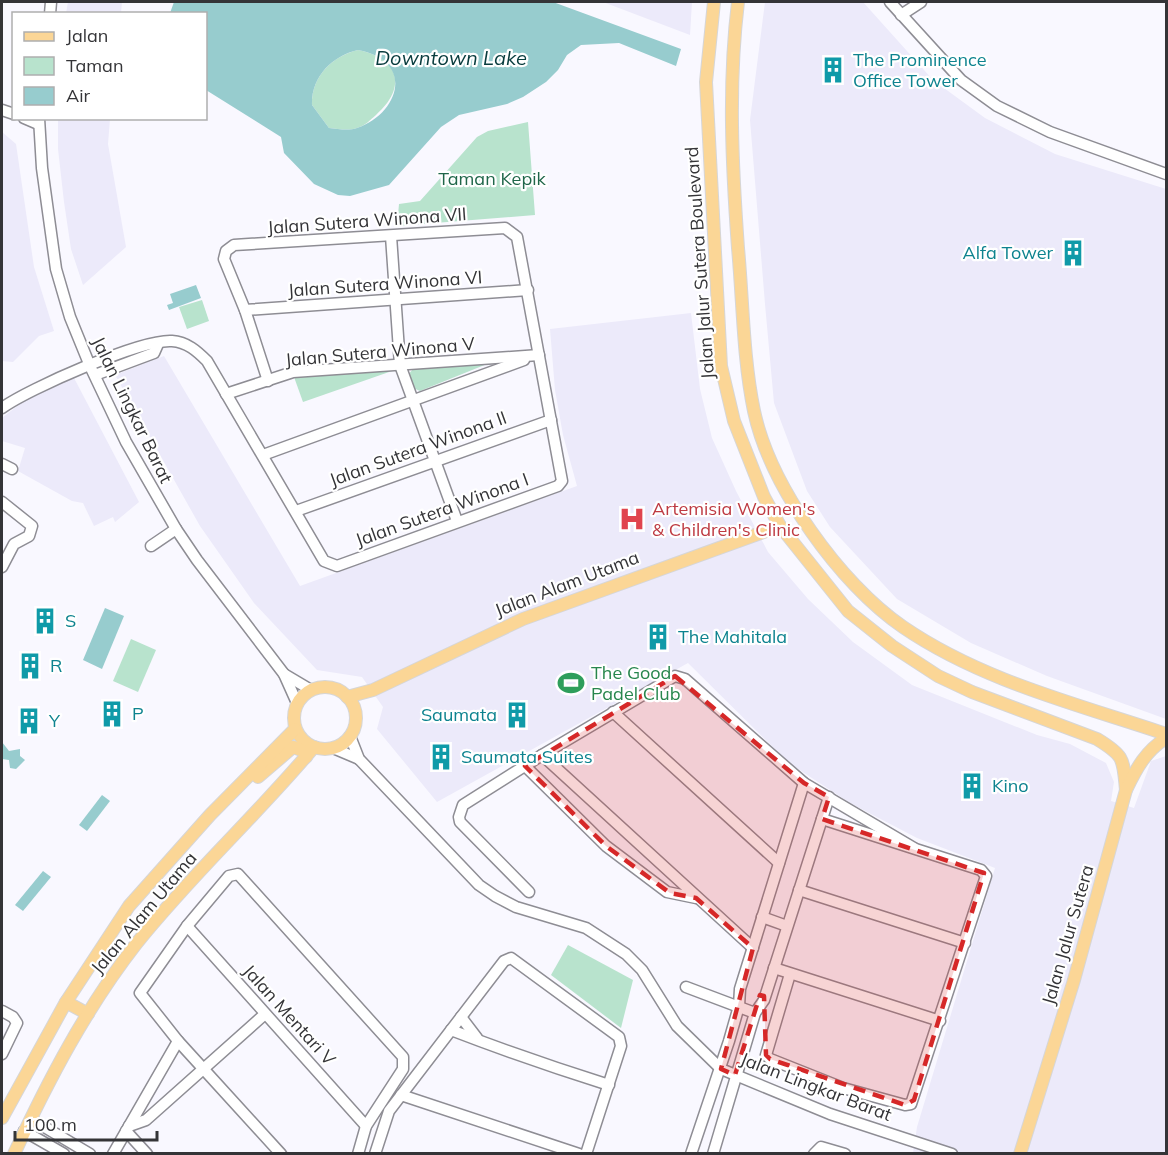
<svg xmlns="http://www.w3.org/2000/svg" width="1168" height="1155" viewBox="0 0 1168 1155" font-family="Mulish,sans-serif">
<rect width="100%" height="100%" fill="#f9f8ff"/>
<g fill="#eceafa">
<path d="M68 2H122L121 13H66Z"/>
<path d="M603 2H692L690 35Z"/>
<path d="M765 2H863L933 80 985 118 1055 154 1166 189V719L1047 676 971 643 897 599 830 527 807 491 774 403 765 304 750 120Z"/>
<path d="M58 119H110L108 144 126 247 83 285 71 249 64 202 58 149Z"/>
<path d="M2 132 16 144 34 267 54 331 39 336 13 362 2 361Z"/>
<path d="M691 313 700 389 712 438 736 491 768 552 808 599 853 642 912 685 1037 735 1070 744 1106 763 1114 782 1111 801 1134 808 1151 761 1166 756V1153H913L917 1127 995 868 917 838 850 803 789 763 688 663 437 802 377 729 383 707 362 677 317 670 254 603 200 526 115 375 164 356 300 586 577 486 563 435 555 390 550 329Z"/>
<path d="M74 378 139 502 115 522 113 517 94 526 83 503 72 501 18 471 25 448 2 441V418L25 400Z"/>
</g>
<g fill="#b8e3cd">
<path d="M358 50C399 58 408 87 376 115 370 120 365 126 357 128 349 131 338 129 329 128L312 105C311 77 332 56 358 50Z"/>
<path d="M528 122 535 215 397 226 399 204 420 201 477 137 488 131Z"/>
<path d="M202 300 209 321 187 329 179 307Z"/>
<path d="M487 364 420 391 413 388 408 375 413 369Z"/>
<path d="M392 371 303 402 294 377Z"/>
<path d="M131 639 156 650 138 692 113 681Z"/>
<path d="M568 945 633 980 621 1028 551 975Z"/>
</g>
<g fill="#97ccce" fill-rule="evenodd">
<path d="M174 2H553L681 49 676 66 619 43 581 45 567 55 558 70 546 82 523 97 507 104 459 115 441 127 389 185 350 196 338 195 314 184 284 153 281 137 206 90V14L170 13ZM358 50C416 61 399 114 357 128 349 131 338 129 329 128L312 105C311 77 332 56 358 50Z"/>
<path d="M196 285 201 298 169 310 167 305 173 303 170 294Z"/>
<path d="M105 608 124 616 102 669 83 660Z"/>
<path d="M2 742 9 751 20 749V756L25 760 16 769 10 768 9 760 2 759Z"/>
<path d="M102 795 110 801 87 831 79 825Z"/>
<path d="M43 871 51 877 23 911 15 905Z"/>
</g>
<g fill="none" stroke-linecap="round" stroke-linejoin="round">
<g stroke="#8e8d94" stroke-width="13">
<g id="minor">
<path d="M890 2 961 80 997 106 1050 132 1166 174"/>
<path d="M50 14 51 2"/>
<path d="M901 15 921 2"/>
<path d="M2 110 14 114"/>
<path d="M24 118 38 124"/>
<path d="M39 118 42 168 56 269 70 317 90 366 126 442 176 529 197 560 284 674 297 703"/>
<path d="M391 236 400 365 457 521"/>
<path d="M245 310 528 290"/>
<path d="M95 375 154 353 158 344"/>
<path d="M226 394 293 372 539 355"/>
<path d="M2 408C28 389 141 339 172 341 187 342 197 351 207 361L324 561 337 566 558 486 562 481 517 237 505 228 234 245 226 251 224 259 245 310 268 381"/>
<path d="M263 455 524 360"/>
<path d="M2 464 12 469"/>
<path d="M2 502 32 526 29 536 14 544 2 567"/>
<path d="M296 511 551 420"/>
<path d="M151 546 176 529"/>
<path d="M284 674 311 690"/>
<path d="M613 712 779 863"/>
<path d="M350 736 359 759 479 885 495 896 516 907 586 928 626 954 642 970 677 1026 721 1069 830 1114 952 1154"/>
<path d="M333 748 359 759"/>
<path d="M542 755 753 948"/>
<path d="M525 766 606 846 667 892 696 898"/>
<path d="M799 890 965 943"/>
<path d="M529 892 460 822 459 817 463 805 542 755 675 676 685 679 804 783 914 848"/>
<path d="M762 917 787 926"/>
<path d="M187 926 366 1126"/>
<path d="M774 968 940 1021"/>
<path d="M790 974 766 1055 770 1059 843 1088 905 1105 911 1104 986 876 981 870 822 819"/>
<path d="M686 987 755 1013"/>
<path d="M2 1011 13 1017 17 1023 2 1054"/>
<path d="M461 1017 477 1038"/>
<path d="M451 1030C503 1050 555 1068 609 1085"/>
<path d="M401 1095 579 1154"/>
<path d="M31 1119 90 1154"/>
<path d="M129 1126 146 1120 265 1014"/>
<path d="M24 1131 64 1154"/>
<path d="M126 1131 147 1154"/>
<path d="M113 1154 178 1041"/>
<path d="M281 1154 178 1041 140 993 187 926 229 876 238 874 403 1057V1069L366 1126 358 1154"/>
<path d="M375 1154 389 1111 504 961 511 958 619 1037 621 1046 586 1154"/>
<path d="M691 1154 729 1041 739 1006 740 989 804 783"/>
<path d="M713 1154 755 1013 764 1000 829 797"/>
<path d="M814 1154 821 1147 845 1154"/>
</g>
</g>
<g stroke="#d6d6d7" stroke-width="14">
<g id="major">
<path d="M714 2 706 82 721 366 734 421 764 497 780 526 848 611 892 646 938 676 972 692 1097 739C1125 756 1123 759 1126 790"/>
<path d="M738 2C728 84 732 165 738 248 743 302 743 358 754 411 770 486 840 584 903 627 982 681 1077 704 1166 734"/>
<circle cx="325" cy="718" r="31"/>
<path d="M347 697 373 690 523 619 780 526"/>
<path d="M258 777 293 747 304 751 306 757"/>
<path d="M66 1002 88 1014"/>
<path d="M2 1118 66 1002 129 906 210 815 295 729"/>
<path d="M14 1154C48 1081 86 1008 136 944 191 875 257 815 314 747"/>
<path d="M1020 1154 1074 980 1126 790C1137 767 1146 751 1166 738"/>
</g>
</g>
<use href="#minor" stroke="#fff" stroke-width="10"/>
<use href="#major" stroke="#fbd696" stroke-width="12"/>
</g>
<path fill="#d62828" fill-opacity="0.2" stroke="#d62828" stroke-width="4.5" stroke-dasharray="12 8" stroke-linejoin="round" d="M675 676 804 783 829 797 822 819 984 873 914 1100 905 1105 770 1059 766 1055 764 996 760 995 735 1075 721 1069 753 948 696 898 670 893 606 846 525 766Z"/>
<defs>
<g id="building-bare" transform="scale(2.07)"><path d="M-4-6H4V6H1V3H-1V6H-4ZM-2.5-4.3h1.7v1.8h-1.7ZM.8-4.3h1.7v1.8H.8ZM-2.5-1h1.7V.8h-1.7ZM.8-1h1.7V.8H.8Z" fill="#0f9aa8" stroke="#fff" stroke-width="2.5" paint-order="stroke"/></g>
<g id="hospital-bare" transform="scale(2.07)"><path d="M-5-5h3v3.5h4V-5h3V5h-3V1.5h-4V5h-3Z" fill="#e0444e" stroke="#fff" stroke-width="2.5" paint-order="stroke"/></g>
<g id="stadium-bare" transform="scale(2.07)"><path d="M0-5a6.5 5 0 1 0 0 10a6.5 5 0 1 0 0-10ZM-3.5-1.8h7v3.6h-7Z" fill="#2e9e5b" stroke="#fff" stroke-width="2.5" paint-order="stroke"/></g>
</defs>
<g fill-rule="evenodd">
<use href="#building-bare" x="833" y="70"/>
<use href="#building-bare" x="1073" y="253"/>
<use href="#hospital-bare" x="632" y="519"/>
<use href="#building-bare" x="45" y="621"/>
<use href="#building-bare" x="658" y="637"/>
<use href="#building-bare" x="30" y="666"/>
<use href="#stadium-bare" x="571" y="683"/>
<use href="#building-bare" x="112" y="714"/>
<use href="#building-bare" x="517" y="715"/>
<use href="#building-bare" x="29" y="721"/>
<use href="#building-bare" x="441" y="757"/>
<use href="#building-bare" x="972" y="786"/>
</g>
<g text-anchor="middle" stroke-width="4.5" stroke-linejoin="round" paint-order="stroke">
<g font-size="18" fill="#0d838f" stroke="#fff" text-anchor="start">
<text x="853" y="66">The Prominence<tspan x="853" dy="21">Office Tower</tspan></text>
<text x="1053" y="259" text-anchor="end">Alfa Tower</text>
<text x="65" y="627">S</text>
<text x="678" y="643">The Mahitala</text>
<text x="50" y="672">R</text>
<text x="132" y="720">P</text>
<text x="497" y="721" text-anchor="end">Saumata</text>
<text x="49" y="727">Y</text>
<text x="461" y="763">Saumata Suites</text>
<text x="992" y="792">Kino</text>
</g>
<g font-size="18" fill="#1f6649" stroke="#fff">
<text x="492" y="185">Taman Kepik</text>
</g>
<g font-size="18" fill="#343437" stroke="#fff">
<text transform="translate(367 221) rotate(-4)" y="6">Jalan Sutera Winona VII</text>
<text transform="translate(700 263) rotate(-94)" y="6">Jalan Jalur Sutera Boulevard</text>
<text transform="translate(385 284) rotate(-4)" y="6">Jalan Sutera Winona VI</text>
<text transform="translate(380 352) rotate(-5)" y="6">Jalan Sutera Winona V</text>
<text transform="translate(132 410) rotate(64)" y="6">Jalan Lingkar Barat</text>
<text transform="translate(418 449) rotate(-20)" y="6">Jalan Sutera Winona II</text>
<text transform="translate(442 510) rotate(-20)" y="6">Jalan Sutera Winona I</text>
<text transform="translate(567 584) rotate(-21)" y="6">Jalan Alam Utama</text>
<text transform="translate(144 913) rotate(-50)" y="6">Jalan Alam Utama</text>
<text transform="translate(1068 935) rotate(-74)" y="6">Jalan Jalur Sutera</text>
<text transform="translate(289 1015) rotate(48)" y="6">Jalan Mentari V</text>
<text transform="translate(816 1087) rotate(21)" y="6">Jalan Lingkar Barat</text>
</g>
<g font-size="18" fill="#be3a42" stroke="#fff" text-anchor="start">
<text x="652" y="515">Artemisia Women's<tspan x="652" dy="21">&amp; Children's Clinic</tspan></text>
</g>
<g font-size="18" fill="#27864d" stroke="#fff" text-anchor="start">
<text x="591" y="679">The Good<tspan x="591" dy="21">Padel Club</tspan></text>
</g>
<g font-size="20" font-style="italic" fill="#083c3e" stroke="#fff">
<text x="451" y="65">Downtown Lake</text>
</g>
</g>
<rect width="1168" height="1155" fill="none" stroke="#343437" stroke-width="6"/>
<rect x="12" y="12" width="195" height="108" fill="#ffffff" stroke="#aeaeaf" stroke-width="1.5"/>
<rect x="24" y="32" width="30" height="9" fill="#fbd696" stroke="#aeaeaf" stroke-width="1.5"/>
<text x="66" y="42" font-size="18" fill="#343437">Jalan</text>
<rect x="24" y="57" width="30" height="18" fill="#b8e3cd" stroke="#aeaeaf" stroke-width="1.5"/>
<text x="66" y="72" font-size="18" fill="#343437">Taman</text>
<rect x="24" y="87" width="30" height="18" fill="#97ccce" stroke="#aeaeaf" stroke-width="1.5"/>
<text x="66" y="102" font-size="18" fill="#343437">Air</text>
<path d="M15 1131v9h142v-9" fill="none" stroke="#343437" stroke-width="3"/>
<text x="24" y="1131" font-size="18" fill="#343437" stroke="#ffffff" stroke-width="4.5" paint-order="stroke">100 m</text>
</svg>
